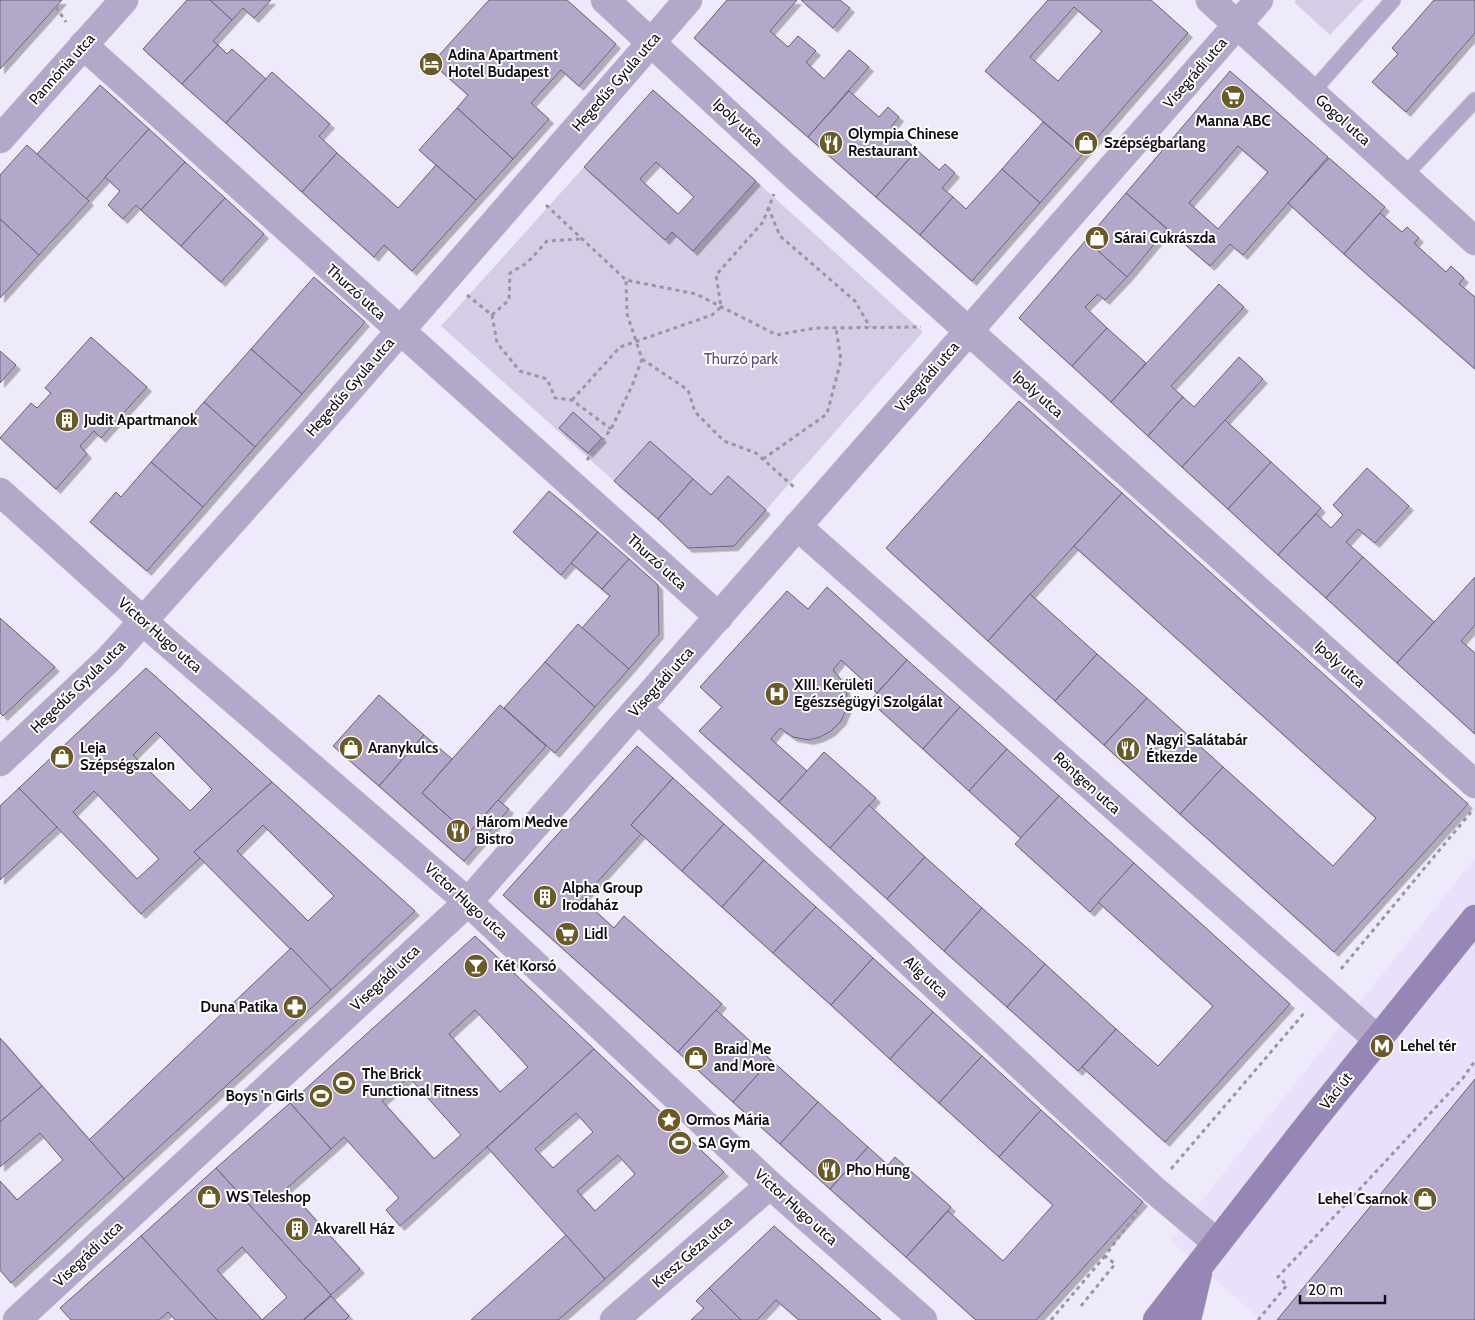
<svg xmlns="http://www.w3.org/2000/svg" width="1475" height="1320" viewBox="0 0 1475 1320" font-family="Cabin,sans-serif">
<defs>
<filter id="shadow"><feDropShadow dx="4.5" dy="4.5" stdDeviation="0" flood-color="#0004"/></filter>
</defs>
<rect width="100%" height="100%" fill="#efeafb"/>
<path fill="#e9e0fc" d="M1475 858V1320H1261L1170 1240Z"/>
<g fill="#d5cde5">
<path d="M1296 0H1363L1330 35 1294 2Z"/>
<path d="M584 167 672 232 693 251 756 181 923 332 766 510 728 476 711 495 650 441 614 481 441 326Z"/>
</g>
<g fill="#b3a8c9" stroke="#696179" fill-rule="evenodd" filter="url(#shadow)">
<path d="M0 0H62L0 69Z"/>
<path d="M187 0H210L232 20 213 41 218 45 182 84 143 49Z"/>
<path d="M210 0H271L254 18 243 8 232 20Z"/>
<path d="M489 0H567L616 44 579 86 561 70 531 103 549 119 513 159 457 108 468 95 432 63Z"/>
<path d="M727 0H797L770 31 788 47 798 36 816 51 806 62 824 79 849 50 869 67 808 137 694 38Z"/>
<path d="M801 0H840L850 8 833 28Z"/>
<path d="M1048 0H1151L1188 33 1082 155 985 71ZM1074 7 1102 31 1058 81 1030 57Z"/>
<path d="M1434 0H1475V33L1406 112 1372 82 1398 54 1392 48Z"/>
<path d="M218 45 227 54 232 49 266 79 226 123 182 84Z"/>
<path d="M1230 71 1328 157 1243 255 1230 244 1210 266 1126 193ZM1238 146 1268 172 1218 229 1189 203Z"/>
<path d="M272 72 330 124 319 136 337 153 302 192 226 123Z"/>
<path d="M100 85 149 129 86 199 37 154Z"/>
<path d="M653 90 756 181 693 251 672 232 665 240 584 167ZM656 162 694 197 678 214 640 179Z"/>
<path d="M849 91 879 117 888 107 899 117 891 127 917 150 876 197 808 137Z"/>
<path d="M457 108 513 159 476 200 419 150Z"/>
<path d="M1043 122 1082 155 1040 203 1002 169Z"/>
<path d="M149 129 185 162 141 210 136 205 123 219 108 205 120 191 105 177Z"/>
<path d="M27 145 89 201 39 255 0 219V175Z"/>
<path d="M917 150 939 170 945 164 955 173 942 188 953 197 920 235 876 197Z"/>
<path d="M337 153 398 208 436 165 476 200 412 271 384 245 374 257 302 192Z"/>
<path d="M1329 158 1385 207 1344 254 1288 203Z"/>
<path d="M185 162 225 198 181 246 141 210Z"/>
<path d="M1002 169 1040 203 972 281 920 235 953 197 966 209Z"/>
<path d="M1126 193 1167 229 1127 277 1086 240Z"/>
<path d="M225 198 264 234 221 282 181 246Z"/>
<path d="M1380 213 1402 232 1407 227 1419 238 1414 243 1446 272 1451 266 1464 278 1459 284 1475 297V369L1344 254Z"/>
<path d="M0 219 39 255 0 298Z"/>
<path d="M1086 240 1127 277 1105 300 1098 294 1085 307 1107 328 1072 366 1019 318Z"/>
<path d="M314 277 365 322 302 394 251 349Z"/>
<path d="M1219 284 1244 307 1171 386 1183 397 1148 436 1111 402Z"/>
<path d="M1107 328 1146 363 1111 402 1072 366Z"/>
<path d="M91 337 147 387 101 438 94 431 80 446 87 454 56 489 0 438 31 403 37 408 51 393 45 388Z"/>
<path d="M251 349 302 394 255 447 204 402Z"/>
<path d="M0 351 16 365 0 383Z"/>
<path d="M1239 357 1263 379 1182 467 1148 436 1183 397 1194 407Z"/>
<path d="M1019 401 1122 493 988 641 886 548Z"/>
<path d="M204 402 255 447 203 507 151 462Z"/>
<path d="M573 412 602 438 588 453 559 428Z"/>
<path d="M1225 420 1271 462 1228 509 1182 467Z"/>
<path d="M650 441 693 479 658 519 614 481Z"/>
<path d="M151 462 203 507 147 571 90 522 116 492 121 497Z"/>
<path d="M1271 462 1321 508 1278 555 1228 509Z"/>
<path d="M1367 468 1409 506 1375 543 1358 529 1346 542 1363 557 1326 598 1278 555 1316 514 1331 528 1343 515 1333 505Z"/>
<path d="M728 476 766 510 734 546 688 548 658 519 693 479 711 495Z"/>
<path d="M549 491 598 532 561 575 513 532Z"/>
<path d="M1122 493 1468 804 1334 952 1180 814 1223 767 1333 866 1376 818 1074 546Z"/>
<path d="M598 532 629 559 602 589 571 563Z"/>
<path d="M1363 557 1434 622 1397 663 1326 598Z"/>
<path d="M629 559 658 585 659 634 629 669 582 628 610 596 602 589Z"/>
<path d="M1475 577V625L1461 641 1475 653V734L1397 663Z"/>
<path d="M827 587 907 660 877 693 841 660 833 670 842 681 847 695 846 710 841 721 831 731 820 737 809 740 793 737 780 728 771 739 807 771 779 802 699 731 722 707 700 687 787 591 808 609Z"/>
<path d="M1030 594 1097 654 1055 701 988 641Z"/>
<path d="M0 618 55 667 3 716 0 713Z"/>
<path d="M578 624 629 669 595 707 545 662Z"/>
<path d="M1097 654 1147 698 1104 745 1055 701Z"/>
<path d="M907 660 960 707 923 749 870 701Z"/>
<path d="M545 662 595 707 555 753 504 708Z"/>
<path d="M146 668 272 782 194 852 200 858 141 914 19 788ZM156 732 212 789 190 811 133 755ZM94 791 159 859 137 879 73 812Z"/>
<path d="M379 695 424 735 379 786 333 746Z"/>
<path d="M1147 698 1223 767 1180 814 1104 745Z"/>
<path d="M500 705 546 746 468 834 422 793Z"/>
<path d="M960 707 1007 749 969 791 923 749Z"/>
<path d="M424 735 452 759 422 793 468 834 498 800 509 809 464 861 379 786Z"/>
<path d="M637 746 673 778 631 825 641 834 582 899 614 928 624 916 722 1004 678 1052 503 895Z"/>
<path d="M1007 749 1059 796 1021 838 969 791Z"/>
<path d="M824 752 876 798 830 848 779 802Z"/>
<path d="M673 778 724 824 682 871 631 825Z"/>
<path d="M272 782 415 911 331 990 194 852ZM263 825 334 896 308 921 237 851Z"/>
<path d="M19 788 57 827 0 880V806Z"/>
<path d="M1059 796 1134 863 1090 912 1015 844Z"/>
<path d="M869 805 925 857 887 899 830 848Z"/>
<path d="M724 824 764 860 722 907 682 871Z"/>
<path d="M925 857 982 908 944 951 887 899Z"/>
<path d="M764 860 816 907 773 953 722 907Z"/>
<path d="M1134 863 1290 1004 1165 1142 1082 1067 1116 1029 1158 1066 1213 1006 1098 902Z"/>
<path d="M816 907 873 958 831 1005 773 953Z"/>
<path d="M982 908 1045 964 1007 1007 944 951Z"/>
<path d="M475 936 594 1049 400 1226 386 1210 399 1198 344 1137 331 1149 290 1103ZM475 1010 528 1067 500 1092 449 1034ZM409 1077 461 1135 434 1159 382 1101Z"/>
<path d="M291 948 331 990 124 1179 89 1140Z"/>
<path d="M873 958 933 1012 890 1059 831 1005Z"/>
<path d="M1045 964 1116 1029 1078 1071 1007 1007Z"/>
<path d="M716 1010 771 1060 733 1102 678 1052Z"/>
<path d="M933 1012 982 1056 939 1103 890 1059Z"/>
<path d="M0 1038 42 1086 0 1122Z"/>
<path d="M594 1049 724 1172 605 1279 487 1147ZM576 1113 593 1132 553 1168 535 1149ZM618 1155 635 1174 595 1211 577 1191Z"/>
<path d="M982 1056 1041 1110 999 1157 939 1103Z"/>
<path d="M771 1060 818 1102 780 1144 733 1102Z"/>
<path d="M1475 1079V1320H1277Z"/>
<path d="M42 1086 124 1179 11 1283 0 1270V1181L17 1200 63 1160 40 1133 0 1167V1122Z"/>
<path d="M818 1102 868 1147 830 1189 780 1144Z"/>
<path d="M290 1103 331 1149 287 1188 360 1269 331 1295 216 1168Z"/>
<path d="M1041 1110 1143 1202 1036 1320H976L906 1257 948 1211 1003 1261 1053 1205 999 1157Z"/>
<path d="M868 1147 888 1165 895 1157 951 1207 906 1257 830 1189Z"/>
<path d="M216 1168 331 1295 303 1320H217L141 1236ZM242 1247 287 1297 262 1320 217 1270Z"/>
<path d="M774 1226 881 1320H799L776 1300 757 1320H741L709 1288Z"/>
<path d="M566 1235 605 1279 558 1320H471Z"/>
<path d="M141 1236 217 1320H175L168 1312 159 1320H71L60 1308Z"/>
<path d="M709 1288 741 1320H691L704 1308 696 1301Z"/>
<path d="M331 1296 349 1316 345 1320H304Z"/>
</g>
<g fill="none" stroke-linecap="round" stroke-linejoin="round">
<g stroke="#cbc7d6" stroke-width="17">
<g id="lane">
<path d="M1312 92 1393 0"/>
<path d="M1404 176 1475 100"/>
</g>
</g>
<g stroke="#cbc7d6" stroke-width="29">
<g id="street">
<path d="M605 0 793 174 1475 784"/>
<path d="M1210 0 1475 241"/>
<path d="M83 45 719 617"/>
<path d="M0 139 124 0"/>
<path d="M0 492 163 639 468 902 770 1185 923 1320"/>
<path d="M797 526 1377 1039"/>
<path d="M638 709 1153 1189 1217 1243"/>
<path d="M0 762 108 660 143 621 307 438 688 0"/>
<path d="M17 1320 468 902 1259 0"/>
<path d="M614 1320 770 1185"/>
</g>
</g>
<g stroke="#cbc7d6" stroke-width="29">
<g id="secondary">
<path d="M1157 1320 1312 1121 1475 919"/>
<path d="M1187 1320 1198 1273"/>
</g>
</g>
<g stroke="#9995a2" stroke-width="3" stroke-dasharray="4 4" stroke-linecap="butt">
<path d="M56 7 66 22"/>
<path d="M546 205 626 280 696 294 777 335 815 328 921 327"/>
<path d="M768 207 780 236 855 301 870 327"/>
<path d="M467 295 492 315 497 343 520 371 547 379 555 398 572 400 611 429"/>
<path d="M492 315 509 300 510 273 527 263 547 241 582 239"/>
<path d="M642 359 688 390 695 412 724 441 756 453 794 487"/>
<path d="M572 400 620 347 712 315 721 307 716 275 763 222 774 194"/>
<path d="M763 459 827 414 841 360 836 328"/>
<path d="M587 460 611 429 632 386 642 359 627 314 626 280"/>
<path d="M1341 969 1471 812"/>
<path d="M1171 1169 1305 1012"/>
<path d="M1081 1306 1115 1264 1105 1256 1138 1211"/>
<path d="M1051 1320 1105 1256"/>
<path d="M1258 1320 1287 1285 1278 1277 1463 1078 1475 1061"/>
</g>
<use href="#lane" stroke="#b3a8c9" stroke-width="15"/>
<use href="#street" stroke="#b3a8c9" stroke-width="28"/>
<use href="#secondary" stroke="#9686b6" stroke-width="28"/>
</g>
<defs>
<g id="hotel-disc" transform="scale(1.25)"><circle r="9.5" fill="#6b5a28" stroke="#fff"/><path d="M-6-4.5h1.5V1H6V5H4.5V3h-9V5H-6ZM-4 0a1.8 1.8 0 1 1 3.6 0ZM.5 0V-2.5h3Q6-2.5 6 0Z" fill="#fff"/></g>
<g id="supermarket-disc" transform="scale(1.25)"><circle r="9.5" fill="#6b5a28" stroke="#fff"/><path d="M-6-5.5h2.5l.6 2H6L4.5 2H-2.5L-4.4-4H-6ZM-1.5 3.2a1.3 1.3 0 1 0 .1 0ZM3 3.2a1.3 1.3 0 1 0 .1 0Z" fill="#fff"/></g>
<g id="restaurant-disc" transform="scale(1.25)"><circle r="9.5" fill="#6b5a28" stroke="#fff"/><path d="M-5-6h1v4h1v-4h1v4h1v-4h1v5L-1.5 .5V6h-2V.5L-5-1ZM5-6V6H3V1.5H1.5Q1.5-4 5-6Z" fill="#fff"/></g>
<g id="shop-disc" transform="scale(1.25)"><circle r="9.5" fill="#6b5a28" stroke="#fff"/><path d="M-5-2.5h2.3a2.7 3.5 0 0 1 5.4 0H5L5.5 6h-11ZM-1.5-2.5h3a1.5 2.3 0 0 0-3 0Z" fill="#fff"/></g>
<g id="building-disc" transform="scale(1.25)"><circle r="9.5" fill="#6b5a28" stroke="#fff"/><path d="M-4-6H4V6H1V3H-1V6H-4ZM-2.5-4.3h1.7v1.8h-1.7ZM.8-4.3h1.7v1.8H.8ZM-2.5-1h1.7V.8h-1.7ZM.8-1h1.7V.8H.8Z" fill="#fff"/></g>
<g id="hospital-disc" transform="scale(1.25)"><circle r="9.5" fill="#6b5a28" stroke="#fff"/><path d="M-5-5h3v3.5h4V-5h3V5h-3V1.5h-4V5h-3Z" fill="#fff"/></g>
<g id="bar-disc" transform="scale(1.25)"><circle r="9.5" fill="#6b5a28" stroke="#fff"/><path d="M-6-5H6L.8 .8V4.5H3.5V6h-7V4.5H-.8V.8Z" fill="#fff"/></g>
<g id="pharmacy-disc" transform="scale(1.25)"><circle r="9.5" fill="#6b5a28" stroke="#fff"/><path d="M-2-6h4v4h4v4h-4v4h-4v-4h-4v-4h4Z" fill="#fff"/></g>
<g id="metro-disc" transform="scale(1.25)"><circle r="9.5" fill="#6b5a28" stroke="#fff"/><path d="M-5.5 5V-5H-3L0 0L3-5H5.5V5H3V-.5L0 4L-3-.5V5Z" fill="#fff"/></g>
<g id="stadium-disc" transform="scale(1.25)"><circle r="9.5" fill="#6b5a28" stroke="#fff"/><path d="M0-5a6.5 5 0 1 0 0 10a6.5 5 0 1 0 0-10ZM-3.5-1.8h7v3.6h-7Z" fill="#fff"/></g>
<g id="sight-disc" transform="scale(1.25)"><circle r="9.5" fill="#6b5a28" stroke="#fff"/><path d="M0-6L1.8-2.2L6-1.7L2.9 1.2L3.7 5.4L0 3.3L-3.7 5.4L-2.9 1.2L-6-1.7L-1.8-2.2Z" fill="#fff"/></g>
</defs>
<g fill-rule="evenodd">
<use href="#hotel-disc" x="431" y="64"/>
<use href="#supermarket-disc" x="1233" y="97"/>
<use href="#restaurant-disc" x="831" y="143"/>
<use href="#shop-disc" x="1086" y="143"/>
<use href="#shop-disc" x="1097" y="238"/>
<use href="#building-disc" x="67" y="420"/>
<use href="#hospital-disc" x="777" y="694"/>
<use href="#shop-disc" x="351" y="748"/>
<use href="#restaurant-disc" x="1128" y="749"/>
<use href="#shop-disc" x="62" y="757"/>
<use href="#restaurant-disc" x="458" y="831"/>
<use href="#building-disc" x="545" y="897"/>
<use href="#supermarket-disc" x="567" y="934"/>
<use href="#bar-disc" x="476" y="966"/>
<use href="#pharmacy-disc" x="295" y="1007"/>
<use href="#metro-disc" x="1382" y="1046"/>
<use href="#shop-disc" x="696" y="1058"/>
<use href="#stadium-disc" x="344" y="1083"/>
<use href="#stadium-disc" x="321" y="1096"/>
<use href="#sight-disc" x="669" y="1120"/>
<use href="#stadium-disc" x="680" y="1143"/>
<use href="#restaurant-disc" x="829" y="1170"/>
<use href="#shop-disc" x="209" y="1197"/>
<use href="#shop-disc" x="1425" y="1199"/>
<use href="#building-disc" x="297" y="1229"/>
</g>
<g text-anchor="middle" stroke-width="4" stroke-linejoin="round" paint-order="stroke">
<g font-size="15" font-weight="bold" fill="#100d16" stroke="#fff" text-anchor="start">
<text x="448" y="60">Adina Apartment<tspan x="448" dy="17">Hotel Budapest</tspan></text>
<text x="1233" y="126" text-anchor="middle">Manna ABC</text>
<text x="848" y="139">Olympia Chinese<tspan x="848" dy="17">Restaurant</tspan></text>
<text x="1104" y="148">Szépségbarlang</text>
<text x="1114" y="243">Sárai Cukrászda</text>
<text x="84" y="425">Judit Apartmanok</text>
<text x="794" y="690">XIII. Kerületi<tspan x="794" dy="17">Egészségügyi Szolgálat</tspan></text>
<text x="1146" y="745">Nagyi Salátabár<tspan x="1146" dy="17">Étkezde</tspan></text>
<text x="80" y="753">Leja<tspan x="80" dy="17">Szépségszalon</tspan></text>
<text x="368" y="753">Aranykulcs</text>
<text x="476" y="827">Három Medve<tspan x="476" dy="17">Bistro</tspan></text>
<text x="562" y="893">Alpha Group<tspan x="562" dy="17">Irodaház</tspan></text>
<text x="584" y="939">Lidl</text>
<text x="494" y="971">Két Korsó</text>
<text x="278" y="1012" text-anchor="end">Duna Patika</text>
<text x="1400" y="1051">Lehel tér</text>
<text x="714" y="1054">Braid Me<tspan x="714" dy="17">and More</tspan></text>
<text x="362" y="1079">The Brick<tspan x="362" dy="17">Functional Fitness</tspan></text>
<text x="304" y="1101" text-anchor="end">Boys 'n Girls</text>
<text x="686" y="1125">Ormos Mária</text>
<text x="698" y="1148">SA Gym</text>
<text x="846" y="1175">Pho Hung</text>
<text x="226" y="1202">WS Teleshop</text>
<text x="1408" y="1204" text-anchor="end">Lehel Csarnok</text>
<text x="314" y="1234">Akvarell Ház</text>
</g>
<g font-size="15" fill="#100d16" stroke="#fff">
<text transform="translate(62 69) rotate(-48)" y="5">Pannónia utca</text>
<text transform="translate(1195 73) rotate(-49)" y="5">Visegrádi utca</text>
<text transform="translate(616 82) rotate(-49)" y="5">Hegedűs Gyula utca</text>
<text transform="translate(1343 120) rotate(42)" y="5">Gogol utca</text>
<text transform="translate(738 122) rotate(43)" y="5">Ipoly utca</text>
<text transform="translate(356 292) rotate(42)" y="5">Thurzó utca</text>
<text transform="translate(927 377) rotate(-49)" y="5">Visegrádi utca</text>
<text transform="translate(350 387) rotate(-49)" y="5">Hegedűs Gyula utca</text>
<text transform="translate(1038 394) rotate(42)" y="5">Ipoly utca</text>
<text transform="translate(657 562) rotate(42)" y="5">Thurzó utca</text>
<text transform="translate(160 635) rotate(41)" y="5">Victor Hugo utca</text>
<text transform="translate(1340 664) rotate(42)" y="5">Ipoly utca</text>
<text transform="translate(661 682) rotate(-48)" y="5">Visegrádi utca</text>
<text transform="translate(78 687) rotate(-44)" y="5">Hegedűs Gyula utca</text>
<text transform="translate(1087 783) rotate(42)" y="5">Röntgen utca</text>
<text transform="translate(466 901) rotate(42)" y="5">Victor Hugo utca</text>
<text transform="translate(926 977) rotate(43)" y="5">Alig utca</text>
<text transform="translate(385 978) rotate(-43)" y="5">Visegrádi utca</text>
<text transform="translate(1336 1091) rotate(-52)" y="5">Váci út</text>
<text transform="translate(796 1207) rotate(42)" y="5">Victor Hugo utca</text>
<text transform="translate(692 1252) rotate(-41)" y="5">Kresz Géza utca</text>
<text transform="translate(88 1254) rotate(-43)" y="5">Visegrádi utca</text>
</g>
<g font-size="15" fill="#5c4b7b" stroke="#fff">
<text x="741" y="364">Thurzó park</text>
</g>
</g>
<path d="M1300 1295v8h85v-8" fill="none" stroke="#100d16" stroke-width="2.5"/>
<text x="1308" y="1295" font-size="15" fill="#100d16" stroke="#ffffff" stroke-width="4" paint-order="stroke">20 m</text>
</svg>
